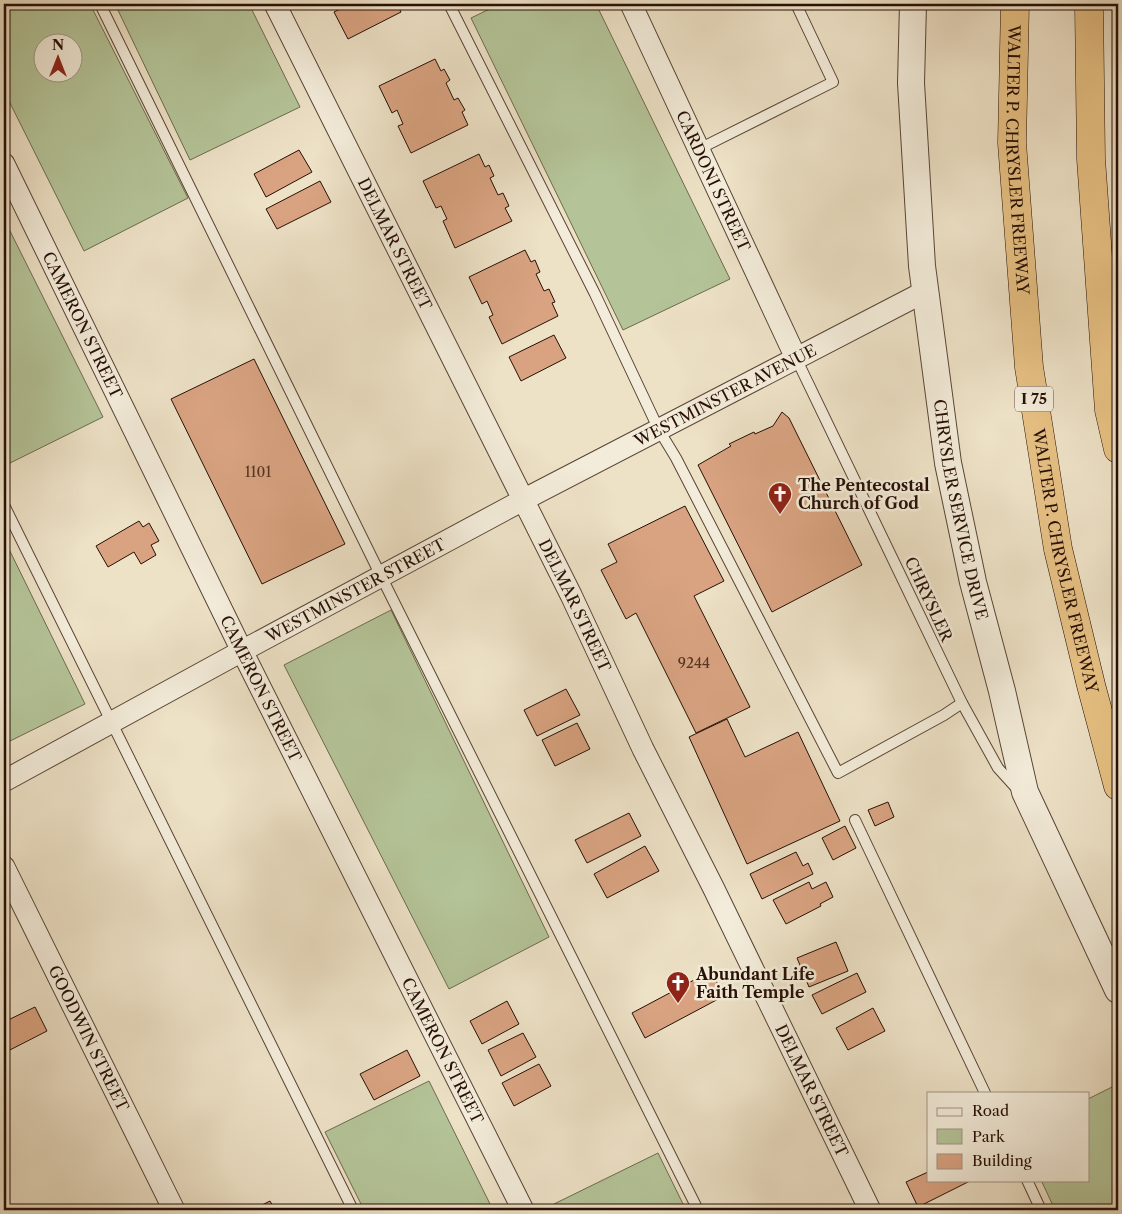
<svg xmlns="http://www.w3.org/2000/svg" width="1122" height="1214" viewBox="0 0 1122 1214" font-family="'Libre Caslon Text',serif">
<rect width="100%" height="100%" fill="#ede1c6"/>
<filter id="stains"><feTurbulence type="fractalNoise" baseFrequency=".004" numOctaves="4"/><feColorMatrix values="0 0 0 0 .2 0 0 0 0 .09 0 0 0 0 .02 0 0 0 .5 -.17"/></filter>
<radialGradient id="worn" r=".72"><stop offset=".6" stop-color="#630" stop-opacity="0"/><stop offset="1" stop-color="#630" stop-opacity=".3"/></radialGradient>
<g fill="#b4c498" stroke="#6d6a4e" fill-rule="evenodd">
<path d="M19 4H90L188 198 84 251 4 91V11ZM72 42V72H42V42Z"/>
<path d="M115 4H249L300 107 190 160Z"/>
<path d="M500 4H596L730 279 623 330 471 18Z"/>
<path d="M4 219 103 417 4 466Z"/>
<path d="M4 539 85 704 4 744Z"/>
<path d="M391 610 549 937 449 989 284 665Z"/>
<path d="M429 1081 493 1210H364L325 1132Z"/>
<path d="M1118 1084V1210H1055L1041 1180H1088V1099Z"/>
<path d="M658 1153 686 1210H557L554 1204Z"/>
</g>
<g fill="#d9a381" stroke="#260f05">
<path d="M350 4H397L401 12 348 39 334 12Z"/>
<path d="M435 59 441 71 444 69 450 80 446 83 454 100 458 98 465 110 462 112 468 125 411 153 398 126 403 124 397 110 392 113 379 86Z"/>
<path d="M299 150 312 172 266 197 254 174Z"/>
<path d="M479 154 485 167 489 165 494 176 490 178 498 195 503 193 509 206 505 208 512 221 455 248 443 221 447 219 441 206 436 208 423 181Z"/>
<path d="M320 181 331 202 277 229 266 209Z"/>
<path d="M525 250 531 262 535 260 540 272 536 274 544 291 549 289 555 302 552 303 558 316 502 344 489 317 493 315 487 301 482 304 469 277Z"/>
<path d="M554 335 566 358 521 381 509 357Z"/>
<path d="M254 359 345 544 262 584 171 399Z"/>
<path d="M782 412 789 418 862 565 772 612 698 465 731 446 729 444 754 432 755 434 773 426Z"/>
<path d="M685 506 724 581 694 596 750 707 696 733 636 613 626 619 601 570 617 562 608 544Z"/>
<path d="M139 521 143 527 149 523 159 541 151 545 156 555 141 564 134 552 108 567 96 546Z"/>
<path d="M566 689 580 715 537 736 524 710Z"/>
<path d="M727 719 745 757 798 732 840 821 747 864 689 737Z"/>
<path d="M577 723 590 749 555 766 542 740Z"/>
<path d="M888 802 894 817 875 826 868 810Z"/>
<path d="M629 813 641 836 587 863 575 840Z"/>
<path d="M845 826 856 848 833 860 822 838Z"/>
<path d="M645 846 659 871 607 898 594 874Z"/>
<path d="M796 852 803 866 808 863 813 874 762 899 750 874Z"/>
<path d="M809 882 812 889 826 882 833 897 820 904 821 906 786 924 773 900Z"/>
<path d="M836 942 848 971 809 987 797 958Z"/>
<path d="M711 971 724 996 645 1038 632 1013Z"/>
<path d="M857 973 866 992 822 1014 812 995Z"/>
<path d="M507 1001 519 1024 482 1044 470 1021Z"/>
<path d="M35 1007 47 1031 4 1053V1022Z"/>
<path d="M873 1008 885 1031 848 1050 836 1028Z"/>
<path d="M523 1033 536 1057 501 1076 488 1050Z"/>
<path d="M407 1050 420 1076 374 1100 360 1074Z"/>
<path d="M539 1064 551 1086 514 1106 502 1083Z"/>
<path d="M928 1172V1180L970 1181 918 1207 906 1182Z"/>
<path d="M270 1201 275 1210H252Z"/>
</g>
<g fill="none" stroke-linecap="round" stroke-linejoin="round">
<g stroke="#584435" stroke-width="12">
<g id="service">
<path d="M100 4 381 576 698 1210"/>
<path d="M449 4 595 294 659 430 676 458 838 773 944 715 962 703"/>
<path d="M699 149 833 82 796 4"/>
<path d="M796 358 962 703 998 768 1017 789"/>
<path d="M4 505 353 1210"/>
<path d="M855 820 985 1093"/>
<path d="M1027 1180 1041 1210"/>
<path d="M4 1206 6 1210"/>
</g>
</g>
<g stroke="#584435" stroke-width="23">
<g id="minor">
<path id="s1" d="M275 4 571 595 643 749 713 887 870 1210"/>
<path id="s2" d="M631 4 796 358"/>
<path id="s3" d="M4 164 242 651 523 1210"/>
<path id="s4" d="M4 781 242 651 523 500 926 291"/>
<path id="s5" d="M4 867 174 1210"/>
</g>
</g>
<g stroke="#584435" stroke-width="28">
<g id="tertiary">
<path id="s6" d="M913 4 911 83 922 266 948 463 973 582 1002 691 1025 792 1118 990"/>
</g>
</g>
<g stroke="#260f05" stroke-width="29">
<g id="motorway">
<path id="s7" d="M1015 4 1012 143 1029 367 1058 549 1091 685 1118 786"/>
<path d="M1089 4 1091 159 1109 410 1118 449"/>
</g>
</g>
<use href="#service" stroke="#f3ecda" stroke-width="10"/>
<use href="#minor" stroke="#f3ecda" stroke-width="21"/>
<use href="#tertiary" stroke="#f3ecda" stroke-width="26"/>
<use href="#motorway" stroke="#e6c083" stroke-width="28"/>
</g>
<defs>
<g id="church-pin" transform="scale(1.25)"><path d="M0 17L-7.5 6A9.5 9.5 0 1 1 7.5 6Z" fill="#8f2418" stroke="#f3ecda"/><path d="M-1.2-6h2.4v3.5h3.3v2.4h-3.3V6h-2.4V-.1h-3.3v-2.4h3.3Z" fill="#fff"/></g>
</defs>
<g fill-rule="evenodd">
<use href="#church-pin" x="780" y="494"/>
<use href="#church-pin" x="678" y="983"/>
</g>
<g text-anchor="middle" stroke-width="5" stroke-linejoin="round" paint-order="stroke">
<g font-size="14" fill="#533424">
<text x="258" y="477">1101</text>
<text x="694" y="668">9244</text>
</g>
<rect fill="#f3ecda" stroke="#645145" stroke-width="1" x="1015" y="386.5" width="38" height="25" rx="4"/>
<g font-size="15" font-weight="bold" fill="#260f05">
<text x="1034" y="404">I 75</text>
</g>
<g font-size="16" fill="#260f05" stroke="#f3ecda">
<text dy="6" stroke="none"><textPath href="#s7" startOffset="156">WALTER P. CHRYSLER FREEWAY</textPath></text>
<text dy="6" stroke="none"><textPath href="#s2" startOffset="195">CARDONI STREET</textPath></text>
<text dy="6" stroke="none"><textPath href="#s1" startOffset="268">DELMAR STREET</textPath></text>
<text dy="6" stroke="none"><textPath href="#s3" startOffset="179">CAMERON STREET</textPath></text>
<text dy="6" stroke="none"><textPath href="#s4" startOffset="818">WESTMINSTER AVENUE</textPath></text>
<text dy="6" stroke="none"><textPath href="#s6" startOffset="509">CHRYSLER SERVICE DRIVE</textPath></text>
<text dy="6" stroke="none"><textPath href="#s7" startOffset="561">WALTER P. CHRYSLER FREEWAY</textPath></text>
<text dy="6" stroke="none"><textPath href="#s4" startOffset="400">WESTMINSTER STREET</textPath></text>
<text transform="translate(929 599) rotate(65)" y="6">CHRYSLER</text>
<text dy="6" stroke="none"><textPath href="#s1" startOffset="672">DELMAR STREET</textPath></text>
<text dy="6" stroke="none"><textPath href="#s3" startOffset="584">CAMERON STREET</textPath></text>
<text dy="6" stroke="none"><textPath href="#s5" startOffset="191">GOODWIN STREET</textPath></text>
<text dy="6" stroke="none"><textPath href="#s3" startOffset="989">CAMERON STREET</textPath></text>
<text dy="6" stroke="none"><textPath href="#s1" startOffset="1212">DELMAR STREET</textPath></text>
</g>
<g font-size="16" font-weight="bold" fill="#260f05" stroke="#f3ecda" text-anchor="start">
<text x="798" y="491">The Pentecostal<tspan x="798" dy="18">Church of God</tspan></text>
<text x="696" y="980">Abundant Life<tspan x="696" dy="18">Faith Temple</tspan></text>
</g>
</g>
<rect width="1122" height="1214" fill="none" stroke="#ede1c6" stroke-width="20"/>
<rect x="5" y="5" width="1112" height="1204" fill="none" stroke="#260f05" stroke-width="2.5"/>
<rect x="10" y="10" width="1102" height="1194" fill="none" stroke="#260f05"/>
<rect x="927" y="1092" width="162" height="90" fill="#f3ecda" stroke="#a19485"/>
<rect x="937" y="1108" width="25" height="8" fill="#f3ecda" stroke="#a19485"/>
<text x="972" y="1116" font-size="15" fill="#260f05">Road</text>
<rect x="937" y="1129" width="25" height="15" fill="#b4c498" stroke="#a19485"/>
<text x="972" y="1142" font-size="15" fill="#260f05">Park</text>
<rect x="937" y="1154" width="25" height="15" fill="#d9a381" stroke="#a19485"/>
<text x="972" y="1166" font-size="15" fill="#260f05">Building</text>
<g transform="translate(58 58)"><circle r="24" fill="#f3ecda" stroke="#a19485"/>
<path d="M0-4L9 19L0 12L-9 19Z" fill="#8f2418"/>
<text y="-8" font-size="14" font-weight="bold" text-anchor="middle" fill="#260f05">N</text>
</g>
<rect width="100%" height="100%" filter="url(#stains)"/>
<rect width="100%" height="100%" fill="url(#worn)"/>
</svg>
